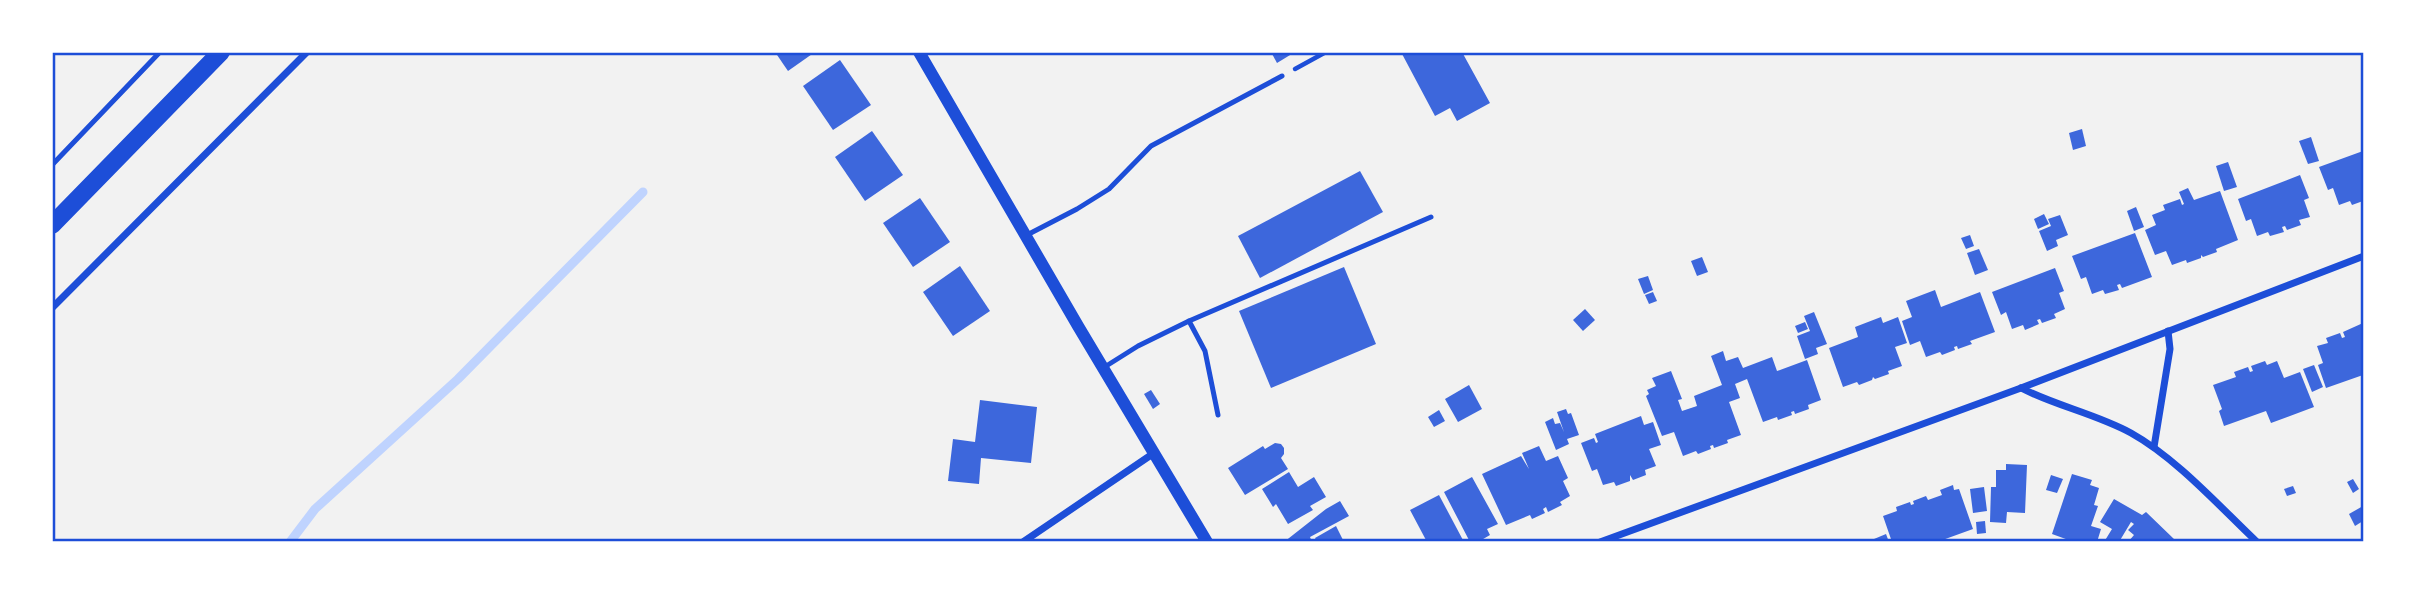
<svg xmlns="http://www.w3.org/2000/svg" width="2416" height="594" viewBox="0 0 2416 594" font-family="Overpass,sans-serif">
<rect width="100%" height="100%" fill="#f2f2f2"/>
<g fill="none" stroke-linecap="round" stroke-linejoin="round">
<path stroke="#bfd3fe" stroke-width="9" d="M290 542 315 509 458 379 643 192"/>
</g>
<g fill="#3d67dc">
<path d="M775 52H815L788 71Z"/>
<path d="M1271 52H1295L1277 63Z"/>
<path d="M1401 52H1462L1490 103 1457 121 1450 108 1435 116Z"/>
<path d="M840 60 871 105 833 130 803 86Z"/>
<path d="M2082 129 2086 146 2073 150 2069 133Z"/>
<path d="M872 131 903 175 865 201 835 157Z"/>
<path d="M2311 137 2319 161 2308 164 2299 141Z"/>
<path d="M2363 151V201L2352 205 2350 201 2339 205 2333 188 2328 190 2319 167Z"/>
<path d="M2228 162 2237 187 2224 191 2216 166Z"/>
<path d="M1360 171 1383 212 1260 278 1238 236Z"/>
<path d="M2300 175 2309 198 2304 200 2310 217 2299 220 2301 225 2287 230 2285 226 2282 227 2284 232 2270 236 2268 232 2257 236 2251 219 2246 221 2238 199Z"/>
<path d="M2188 188 2194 200 2220 191 2238 240 2216 249 2217 252 2203 257 2201 255V258L2187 263 2186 260 2172 265 2166 251 2155 255 2145 230 2156 225 2152 215 2165 210 2163 205 2180 199 2182 205 2184 204 2179 192Z"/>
<path d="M920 198 950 242 913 267 883 223Z"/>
<path d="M2136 207 2144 227 2134 231 2127 211Z"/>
<path d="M2044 214 2049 224 2038 229 2034 219Z"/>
<path d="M2060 215 2068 235 2056 240 2058 246 2047 251 2039 231 2051 226 2048 219Z"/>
<path d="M2135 233 2152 277 2122 288 2120 284 2117 285 2119 290 2105 294 2103 290 2092 294 2086 277 2081 279 2072 256Z"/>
<path d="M1970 235 1974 246 1966 249 1961 238Z"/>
<path d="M1979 249 1988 270 1975 275 1967 253Z"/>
<path d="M1702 257 1708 272 1697 276 1691 261Z"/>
<path d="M960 266 990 311 953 336 923 292Z"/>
<path d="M1344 267 1376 344 1271 388 1239 311Z"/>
<path d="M2055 268 2064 291 2059 293 2065 309 2054 314 2056 318 2042 323 2040 319 2037 320 2039 324 2025 330 2023 325 2012 329 2006 312 2001 315 1992 292Z"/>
<path d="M1648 276 1653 290 1644 294 1638 279Z"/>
<path d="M1935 290 1941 307 1980 292 1995 332 1970 341 1972 344 1958 349 1957 346 1954 347 1955 350 1942 355 1940 352 1926 357 1920 341 1910 345 1902 321 1912 317 1906 301Z"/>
<path d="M1653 292 1657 301 1649 304 1645 295Z"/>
<path d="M1585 309 1595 320 1583 331 1573 320Z"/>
<path d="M1814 312 1827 344 1816 348 1818 354 1805 359 1797 336 1810 331 1804 316Z"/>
<path d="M1881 317 1883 323 1898 317 1907 343 1895 347 1902 366 1888 371 1889 374 1875 379 1873 377 1872 380 1859 385 1857 382 1843 387 1829 348 1858 337 1855 327Z"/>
<path d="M1805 322 1808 329 1798 333 1795 326Z"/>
<path d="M2363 323V375L2326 388 2318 365 2323 363 2317 346 2328 343 2326 338 2340 333 2342 338 2345 337 2343 332Z"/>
<path d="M1723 351 1726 361 1738 357 1743 368 1772 357 1777 371 1807 360 1821 400 1808 405 1809 409 1795 414 1794 411 1791 412 1792 415 1778 420 1777 417 1763 422 1747 379 1735 384 1740 398 1729 402 1741 435 1727 440 1728 443 1714 448 1713 445 1710 446 1711 449 1698 454 1696 451 1683 456 1674 432 1662 436 1646 396 1649 394 1647 390 1656 386 1652 378 1671 371 1682 399 1678 400 1682 411 1697 406 1694 396 1722 385 1711 356Z"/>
<path d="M2265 361 2267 365 2277 361 2284 378 2300 372 2314 407 2271 423 2266 411 2224 426 2219 411 2222 409 2213 385 2236 377 2234 372 2248 367 2250 372 2253 371 2251 366Z"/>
<path d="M2314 365 2323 387 2312 392 2303 369Z"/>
<path d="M1469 385 1482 409 1458 422 1445 399Z"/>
<path d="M1151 390 1160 404 1153 409 1144 394Z"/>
<path d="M980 400 1037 407 1031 463 981 458 979 484 948 481 953 439 975 442Z"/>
<path d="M1566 409 1568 414 1571 413 1579 435 1567 439 1569 444 1556 450 1545 422 1553 418 1555 424 1560 423 1564 432 1557 412Z"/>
<path d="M1439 410 1445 421 1434 427 1428 417Z"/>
<path d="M1641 416 1644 425 1653 422 1661 445 1649 449 1656 466 1645 470 1646 475 1633 480 1630 475V481L1616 486 1614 482 1603 485 1597 469 1592 471 1581 443 1594 438 1596 443 1598 442 1595 434Z"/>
<path d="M1275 443 1281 444 1284 448V454L1281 458 1288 469 1245 495 1228 468 1263 446 1265 449Z"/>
<path d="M1539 446 1546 461 1558 456 1568 478 1563 481 1570 496 1560 502 1562 505 1548 512 1546 507 1543 509 1545 513 1532 519 1530 515 1506 525 1482 474 1521 456 1529 469 1522 453Z"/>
<path d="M2006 464 2027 465 2025 513 2007 512 2006 523 1990 522 1991 487H1996V470H2006Z"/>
<path d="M1289 472 1298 487 1314 477 1326 497 1310 506 1313 510 1288 524 1276 504 1273 507 1262 489Z"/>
<path d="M2072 474 2092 480 2090 485 2099 488 2094 505 2098 506 2091 526 2101 529 2097 542H2074L2052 534Z"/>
<path d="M2051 475 2063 479 2057 493 2046 490Z"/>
<path d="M1472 477 1498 524 1487 529 1490 535 1478 542H1470L1444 492Z"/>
<path d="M2353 479 2359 489 2353 493 2347 482Z"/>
<path d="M1953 485 1954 490 1959 489 1973 529 1937 542H1892L1883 516 1897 511 1896 507 1910 502 1911 505 1914 504 1913 501 1926 496 1928 500 1942 495 1940 490Z"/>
<path d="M2293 486 2296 493 2287 496 2284 489Z"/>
<path d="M1984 487 1987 511 1973 513 1970 489Z"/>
<path d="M1439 495 1464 542H1427L1410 510Z"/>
<path d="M2114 499 2142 515 2146 512 2174 539 2172 542H2128L2134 535 2128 530 2134 524 2131 522 2119 542H2104L2112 529 2100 522Z"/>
<path d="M1340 501 1349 516 1310 537 1312 542H1284L1326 509Z"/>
<path d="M2363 506V521L2355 526 2349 514Z"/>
<path d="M1985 521 1986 533 1977 534 1976 522Z"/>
<path d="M1336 526 1344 542H1317L1315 538Z"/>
<path d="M1886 534 1889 542H1875L1874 539Z"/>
</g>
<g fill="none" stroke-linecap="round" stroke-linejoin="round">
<path stroke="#1d4ed8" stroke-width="4.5" d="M1295 69 1326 52"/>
<g stroke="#1d4ed8" stroke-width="5">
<path d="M52 165 160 52"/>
<path d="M1025 236 1077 209 1109 189 1151 146 1282 76"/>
<path d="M1189 321 1205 351 1218 415"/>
<path d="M1103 368 1138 346 1189 321 1431 217"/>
</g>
<g stroke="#1d4ed8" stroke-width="7">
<path d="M52 308 307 52"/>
<path d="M2021 388C2056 406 2096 414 2131 433 2176 458 2219 506 2257 542"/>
<path d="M2154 447 2170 349 2168 331"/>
<path d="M1023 542 1154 453"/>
<path d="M1600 542 2021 388 2364 256"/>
</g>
<path stroke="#1d4ed8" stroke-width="12" d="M919 52 1078 326 1207 542"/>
<path stroke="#1d4ed8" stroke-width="18" d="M52 225 221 52"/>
</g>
<rect width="2416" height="594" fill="none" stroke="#ffffff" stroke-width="108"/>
<rect x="54" y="54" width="2308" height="486" fill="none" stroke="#1d4ed8" stroke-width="2.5"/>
</svg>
